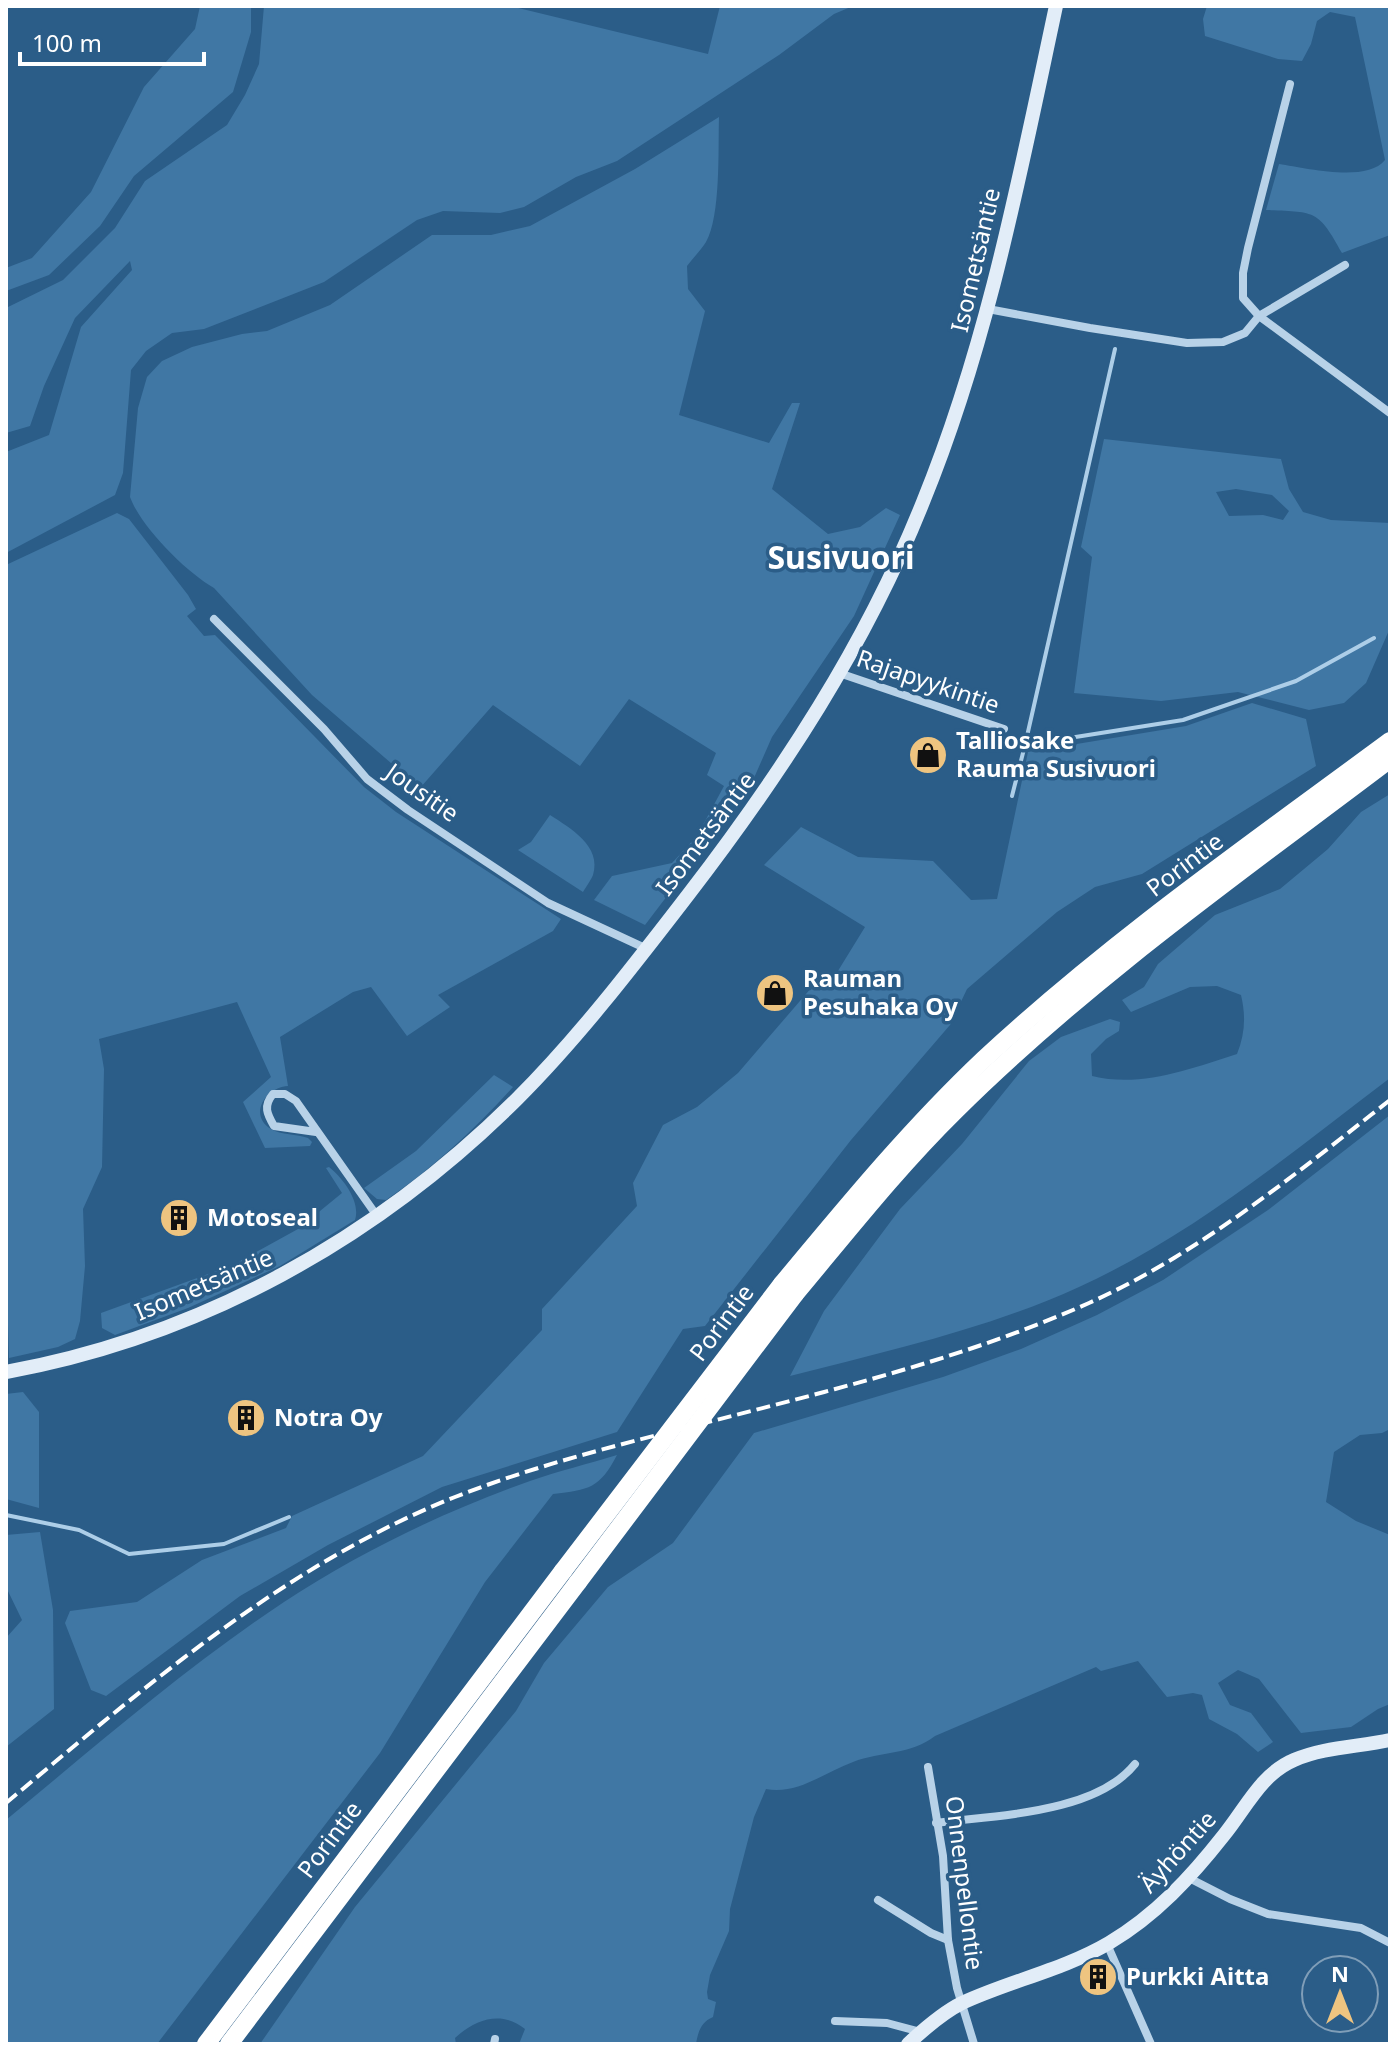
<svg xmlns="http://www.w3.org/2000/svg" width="1396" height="2050" viewBox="0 0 1396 2050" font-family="'Noto Sans',sans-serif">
<rect width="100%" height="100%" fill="#2b5d88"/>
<g fill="#4077a4" fill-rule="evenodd">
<path d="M200 6H251V32L233 92 134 176 100 226 49 275 6 291V268L32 258 91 192 144 87 195 29Z"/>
<path d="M264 6H510L708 54 720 6H853L834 14 779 55 617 161 576 177 524 207 500 213 443 211 417 220 324 282 204 329 172 333 146 351 131 370 123 473 115 495 6 553V452L49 435 81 327 132 270 130 261 75 318 44 386 30 426 6 433V308L63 280 115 228 145 181 227 125 245 95 259 64Z"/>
<path d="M1207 6H1390V235L1342 253C1318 209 1315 212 1266 210L1279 164C1306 168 1367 183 1385 160L1355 17 1330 12 1317 21 1311 44 1302 61 1278 59 1205 36 1203 19Z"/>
<path d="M719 117C718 148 721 216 706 242 701 250 693 258 687 266L688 289 705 311 679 415 769 443 792 403H800L772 489 828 534 860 527 886 508 900 515 854 616 772 737 750 787 645 925 594 900 612 876 672 863 697 836 724 786 707 775 716 753 629 699 580 766 493 705 420 788 312 695 214 588C186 572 141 527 130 497L138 408 147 377 162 361 192 347 242 334 267 331 330 305 432 235H491L530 226 635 169Z"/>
<path d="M1104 439 1281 459 1289 489 1303 512 1331 520 1390 523V628L1366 683 1344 703 1309 710 1238 692 1161 701 1074 693 1092 557 1081 547ZM1236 489 1272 495 1289 511 1283 520 1263 515 1229 516 1216 492Z"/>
<path d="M117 513 129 519 188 595 196 609 187 616 204 636 215 635 364 787 396 812 561 919 553 931 438 995 450 1007 407 1036 371 987 353 992 280 1037 288 1086C267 1087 247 1114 271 1129 281 1135 297 1134 308 1138L312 1142 310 1146 265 1148 243 1102 271 1077 237 1002 99 1039 104 1069 102 1167 83 1209 85 1266 80 1321 75 1339 58 1347 9 1358 6 1258V565Z"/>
<path d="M1252 703 1306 719 1316 766 1142 874 1095 887 1057 912 967 989 950 1025 851 1140 705 1326 683 1329 617 1432 442 1487 328 1545 240 1596 106 1696 91 1690 65 1623 70 1611 137 1602 202 1560 286 1528 292 1516 423 1456 542 1330V1309L637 1206 633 1183 663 1125 697 1107 738 1073 812 987 833 979 865 927 764 865 801 827 858 857 933 861 971 900 997 899 1028 752 1186 726Z"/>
<path d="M1390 794V1078C1291 1153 1193 1235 1079 1287 987 1329 888 1351 790 1376L824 1311 900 1209 962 1144 1029 1061 1061 1037 1110 1019 1120 1022 1119 1031 1106 1039 1091 1054 1092 1076C1141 1088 1190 1069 1237 1054 1245 1034 1246 1016 1241 995L1217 986 1190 987 1131 1012 1122 1000 1144 987 1158 964 1215 915 1280 889 1328 849 1361 812Z"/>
<path d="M550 815C570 828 602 846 593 875 591 880 586 887 583 892L518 850 531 842Z"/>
<path d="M494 1075 513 1087C475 1129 433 1168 386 1200L377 1199 364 1188 416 1151Z"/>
<path d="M1390 1115V1429L1382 1433 1360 1435 1334 1452 1326 1502 1356 1521 1390 1535V1704L1378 1709 1351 1727 1301 1733 1259 1679 1238 1670 1218 1683 1230 1705 1251 1713 1273 1742 1258 1752 1237 1734 1209 1719 1202 1695 1193 1693 1167 1697 1138 1661 1101 1671 1096 1667 935 1736C911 1755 881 1751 853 1762 825 1772 798 1795 766 1789L754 1817 730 1909 729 1931 710 1975 707 1992 708 1999 716 2002 713 2017C701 2022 698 2032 696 2044H519L525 2029C502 2010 475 2019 455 2038L456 2044H260L355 1907 516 1711 544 1663 608 1587 673 1543 754 1433 943 1377 1021 1349 1097 1315 1163 1280 1268 1210Z"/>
<path d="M329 1167C343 1178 361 1202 355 1220L280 1266 188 1308 115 1335 102 1328 101 1313 233 1265 298 1229 342 1193 326 1168Z"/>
<path d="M23 1392 39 1412V1508L6 1499V1394Z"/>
<path d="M617 1455C600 1488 589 1490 553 1494L485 1582 380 1753 157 2044H6V1820C97 1745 186 1667 284 1602 360 1552 445 1511 530 1481 558 1471 588 1464 617 1455Z"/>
<path d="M40 1532 53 1610 54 1709 6 1747V1638L22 1620 6 1587V1535Z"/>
</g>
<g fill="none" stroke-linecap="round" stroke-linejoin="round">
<g stroke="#adcee8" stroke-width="4">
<path d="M1115 349 1025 745 1183 720 1296 681 1374 638"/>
<path d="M1012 796 1025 745"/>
<path d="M6 1515 79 1530 129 1554 224 1544 289 1517"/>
</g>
<g stroke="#b8d2e8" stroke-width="8">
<path d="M1290 84 1248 248 1243 273V298L1259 316 1390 413"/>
<path d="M988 309 1090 328 1187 343 1223 342 1245 333 1259 316 1345 265"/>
<path d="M214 619 324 729 367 779 408 810 548 903 647 949"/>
<path d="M839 673 1004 729"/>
<path d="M316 1132 274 1126C267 1114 263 1106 273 1094H285L296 1101 377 1216"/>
<path d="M928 1767 943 1856 948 1940 957 1988 974 2044"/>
<path d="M936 1823C995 1815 1095 1814 1135 1764"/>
<path d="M1189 1878 1230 1899 1268 1914 1361 1928 1390 1943"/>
<path d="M878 1900 931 1933 948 1940"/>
<path d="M1107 1944 1151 2044"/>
<path d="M835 2021 887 2023 921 2032"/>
<path d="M494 2044 495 2039"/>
</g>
<g stroke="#e2edf8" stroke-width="14">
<path d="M6 1372C202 1336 376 1239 517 1099 579 1037 634 965 688 895 781 774 866 645 923 502 988 343 1020 174 1056 6"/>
<path d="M908 2044C924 2029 942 2013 962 2003 1009 1981 1063 1970 1109 1943 1156 1915 1191 1877 1224 1835 1246 1808 1261 1774 1294 1760 1324 1747 1358 1747 1390 1740"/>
</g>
<g stroke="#fff" stroke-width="18">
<path d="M782 1284C846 1207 910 1129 984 1059 1110 942 1252 843 1390 741"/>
<path d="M795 1294C847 1232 897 1168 955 1111 1087 980 1242 871 1390 759"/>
<path d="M206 2044 563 1571"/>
<path d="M229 2044 578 1582"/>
</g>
<path stroke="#fff" stroke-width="4" stroke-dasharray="14 6" stroke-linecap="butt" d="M6 1803C145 1687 284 1565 455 1497 531 1467 610 1447 689 1427 824 1392 961 1360 1089 1303 1200 1253 1294 1175 1390 1100"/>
<g stroke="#fff" stroke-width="18">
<path d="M563 1571 782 1284"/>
<path d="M578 1582 795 1294"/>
</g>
</g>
<defs>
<g id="shop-disc" transform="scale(2)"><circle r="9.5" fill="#eec480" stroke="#2b5d88"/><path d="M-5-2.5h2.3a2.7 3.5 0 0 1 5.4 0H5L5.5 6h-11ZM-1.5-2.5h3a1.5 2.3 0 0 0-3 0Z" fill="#111"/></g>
<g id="building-disc" transform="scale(2)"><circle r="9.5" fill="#eec480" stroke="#2b5d88"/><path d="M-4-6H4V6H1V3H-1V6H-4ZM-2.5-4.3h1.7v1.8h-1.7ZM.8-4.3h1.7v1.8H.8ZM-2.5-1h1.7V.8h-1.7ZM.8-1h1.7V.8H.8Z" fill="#111"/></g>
</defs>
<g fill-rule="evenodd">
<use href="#shop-disc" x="928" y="755"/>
<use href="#shop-disc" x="775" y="993"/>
<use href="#building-disc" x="179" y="1218"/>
<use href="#building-disc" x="246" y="1418"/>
<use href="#building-disc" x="1098" y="1977"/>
</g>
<g text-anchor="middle" stroke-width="7" stroke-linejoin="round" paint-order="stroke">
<g font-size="24" fill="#fff" stroke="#2b5d88">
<text transform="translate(976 260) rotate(-77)" y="8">Isometsäntie</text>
<text transform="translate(928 682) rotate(19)" y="8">Rajapyykintie</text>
<text transform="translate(422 793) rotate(35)" y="8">Jousitie</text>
<text transform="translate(706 834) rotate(-53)" y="8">Isometsäntie</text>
<text transform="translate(1185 865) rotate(-37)" y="8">Porintie</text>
<text transform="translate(204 1285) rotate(-23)" y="8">Isometsäntie</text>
<text transform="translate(722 1323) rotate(-53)" y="8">Porintie</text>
<text transform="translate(330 1840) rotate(-53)" y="8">Porintie</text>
<text transform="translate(1178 1852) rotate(-48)" y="8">Äyhöntie</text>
<text transform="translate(964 1883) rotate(83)" y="8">Onnenpellontie</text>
</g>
<g font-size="24" font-weight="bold" fill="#fff" stroke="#2b5d88" text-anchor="start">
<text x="956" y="749">Talliosake<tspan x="956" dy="28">Rauma Susivuori</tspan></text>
<text x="803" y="987">Rauman<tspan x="803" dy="28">Pesuhaka Oy</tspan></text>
<text x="207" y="1226">Motoseal</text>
<text x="274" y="1426">Notra Oy</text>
<text x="1126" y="1985">Purkki Aitta</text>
</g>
<g font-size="32" font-weight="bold" fill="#fff" stroke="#2b5d88">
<text x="841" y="569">Susivuori</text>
</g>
</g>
<rect width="1396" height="2050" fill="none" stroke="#ffffff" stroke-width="16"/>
<g transform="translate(1340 1994)"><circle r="38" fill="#2b5d88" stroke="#809eb8" stroke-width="2"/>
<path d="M0-6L14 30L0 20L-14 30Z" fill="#eec480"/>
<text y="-12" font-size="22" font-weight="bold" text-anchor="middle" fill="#ffffff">N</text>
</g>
<path d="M20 52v12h184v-12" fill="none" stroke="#ffffff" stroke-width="4"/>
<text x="32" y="52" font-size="24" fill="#ffffff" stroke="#2b5d88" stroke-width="6" paint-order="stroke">100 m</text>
</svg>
